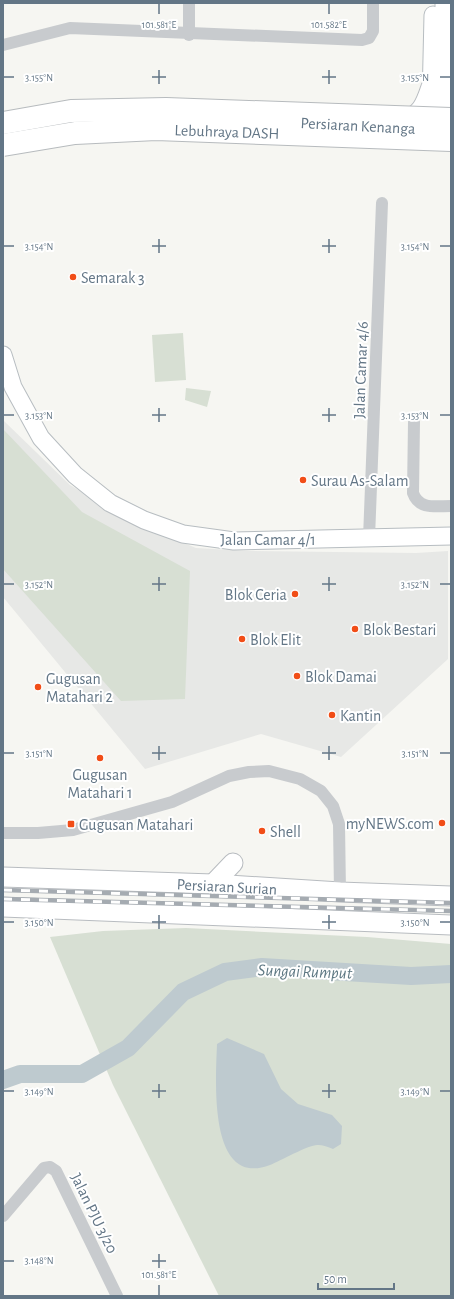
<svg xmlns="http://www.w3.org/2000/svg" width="454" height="1299" viewBox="0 0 454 1299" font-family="'Alegreya Sans',sans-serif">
<rect width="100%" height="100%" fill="#f6f6f2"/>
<path fill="#e7e8e6" d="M3 420 70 485 126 519 196 548 249 551 416 553 448 551V659L341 757 261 734 145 769 3 597Z"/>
<g fill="#d7dfd3">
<path d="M183 333 186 380 155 382 152 335Z"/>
<path d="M186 388 211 391 207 407 185 400Z"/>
<path d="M3 429 82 512 190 571 185 699 121 701 3 569Z"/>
<path d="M186 928 367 937 451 944V1296H219L113 1085 50 937 103 931Z"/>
</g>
<path fill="#becacf" d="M227 1038 264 1054 281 1089 298 1104 332 1115 342 1126 341 1144 333 1149C328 1147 323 1145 318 1145 310 1144 280 1161 270 1165 207 1189 216 1077 217 1044Z"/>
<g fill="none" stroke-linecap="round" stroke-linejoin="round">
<path stroke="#becacf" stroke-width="18" d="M3 1080 20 1074H82L128 1048 183 992 225 972 262 967 411 976 451 974"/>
<g stroke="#b7bdc1" stroke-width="19">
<g id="secondary">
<path d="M444 3V109"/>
<path d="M431 101 433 15"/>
<path d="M3 355 13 387 41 438 75 475 110 503 144 520 183 534 234 541 451 536"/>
</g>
</g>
<g stroke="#b8bcc0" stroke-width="21">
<g id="primary">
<path d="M444 96 451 109"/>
<path d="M402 119C421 118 426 102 431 87"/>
<path d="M3 877 213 884 340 892 451 896"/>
<path d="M213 884 233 863"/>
<path d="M3 907 451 925"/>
</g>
</g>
<g stroke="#c8cbce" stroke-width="12">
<path d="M189 3V35"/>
<path d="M3 45 70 28 362 40 369 38 373 31V3"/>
<path d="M414 422 413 493C419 510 436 506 451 506"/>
<path d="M369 538 382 203"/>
<path d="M3 833H38L73 830 172 802 229 776 249 772 269 771 300 779 321 791 333 806 339 824 340 892"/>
<path d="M3 1216 44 1168 50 1167 56 1171 117 1296"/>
</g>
<use href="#secondary" stroke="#fff" stroke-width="17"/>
<use href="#primary" stroke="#fff" stroke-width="19"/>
<g stroke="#a5abb1" stroke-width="4.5">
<g id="rail">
<path d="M3 890 451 903"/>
<path d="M3 899 451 911"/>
</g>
</g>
<use href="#rail" stroke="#fff" stroke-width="3" stroke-dasharray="9" stroke-linecap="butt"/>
<g stroke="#b7bbbe" stroke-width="24" stroke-linecap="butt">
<g id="highway-bridge">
<path d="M3 123 71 111 166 109 451 119"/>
<path d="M3 145 75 133 156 129 451 140"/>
</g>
</g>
<use href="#highway-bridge" stroke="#fff" stroke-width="22"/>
</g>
<path fill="none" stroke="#637686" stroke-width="1.5" d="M159 4V14M329 4V14M159 70V84M329 70V84M4 77H14M152 77H166M322 77H336M440 77H450M159 239V253M329 239V253M4 246H14M152 246H166M322 246H336M440 246H450M159 408V422M329 408V422M4 415H14M152 415H166M322 415H336M440 415H450M159 577V591M329 577V591M4 584H14M152 584H166M322 584H336M440 584H450M159 746V760M329 746V760M4 753H14M152 753H166M322 753H336M440 753H450M159 915V929M329 915V929M4 922H14M152 922H166M322 922H336M440 922H450M159 1084V1098M329 1084V1098M4 1091H14M152 1091H166M322 1091H336M440 1091H450M159 1254V1268M4 1261H14M152 1261H166M159 1285V1295"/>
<g fill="#f14d17" stroke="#fff" stroke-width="1.5">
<circle cx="73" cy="277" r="4"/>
<circle cx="303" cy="480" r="4"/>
<circle cx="295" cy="594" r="4"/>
<circle cx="355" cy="629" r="4"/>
<circle cx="242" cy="639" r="4"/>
<circle cx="297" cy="676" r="4"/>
<circle cx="38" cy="687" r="4"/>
<circle cx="332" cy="715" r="4"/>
<circle cx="100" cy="758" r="4"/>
<circle cx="442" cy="823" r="4"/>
<rect x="67" y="820" width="8" height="8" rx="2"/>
<circle cx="262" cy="831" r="4"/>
</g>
<g text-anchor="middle" stroke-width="4" stroke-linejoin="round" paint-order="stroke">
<g font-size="16" fill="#637686" stroke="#fff">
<text transform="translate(358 125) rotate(3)" y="6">Persiaran Kenanga</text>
<text transform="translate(227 131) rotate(2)" y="6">Lebuhraya DASH</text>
<text transform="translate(360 370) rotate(-88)" y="6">Jalan Camar 4/6</text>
<text x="268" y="545">Jalan Camar 4/1</text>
<text transform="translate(227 886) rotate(3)" y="6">Persiaran Surian</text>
<text transform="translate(95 1213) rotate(64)" y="6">Jalan PJU 3/20</text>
</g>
<g font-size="16" fill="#637686" stroke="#fff" text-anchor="start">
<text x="81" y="283">Semarak 3</text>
<text x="311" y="486">Surau As-Salam</text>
<text x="287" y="600" text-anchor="end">Blok Ceria</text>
<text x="363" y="635">Blok Bestari</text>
<text x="250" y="645">Blok Elit</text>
<text x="305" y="682">Blok Damai</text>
<text x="46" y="684">Gugusan<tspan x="46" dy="18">Matahari 2</tspan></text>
<text x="340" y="721">Kantin</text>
<text x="100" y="780" text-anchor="middle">Gugusan<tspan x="100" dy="18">Matahari 1</tspan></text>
<text x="434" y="829" text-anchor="end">myNEWS.com</text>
<text x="79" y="830">Gugusan Matahari</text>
<text x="270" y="837">Shell</text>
</g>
<g font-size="17" font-style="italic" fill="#5e7883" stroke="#fff">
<text transform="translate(305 971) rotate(2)" y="6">Sungai Rumput</text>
</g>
</g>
<g font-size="10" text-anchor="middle" fill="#637686" stroke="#fff" stroke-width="4" stroke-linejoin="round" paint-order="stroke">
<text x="159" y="28">101.581°E</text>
<text x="329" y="28">101.582°E</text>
<text x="39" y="81">3.155°N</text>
<text x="415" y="81">3.155°N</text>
<text x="39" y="250">3.154°N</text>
<text x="415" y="250">3.154°N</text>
<text x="39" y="419">3.153°N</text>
<text x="415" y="419">3.153°N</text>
<text x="39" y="588">3.152°N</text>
<text x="415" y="588">3.152°N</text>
<text x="39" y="757">3.151°N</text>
<text x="415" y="757">3.151°N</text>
<text x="39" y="926">3.150°N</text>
<text x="415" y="926">3.150°N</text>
<text x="39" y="1095">3.149°N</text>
<text x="415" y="1095">3.149°N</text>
<text x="39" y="1264">3.148°N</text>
<text x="159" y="1278">101.581°E</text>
</g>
<rect width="454" height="1299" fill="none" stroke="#637686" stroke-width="8"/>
<path d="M318 1283v6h76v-6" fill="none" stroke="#637686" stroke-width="2"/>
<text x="324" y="1283" font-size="12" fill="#637686" stroke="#ffffff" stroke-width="3" paint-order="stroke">50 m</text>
</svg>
